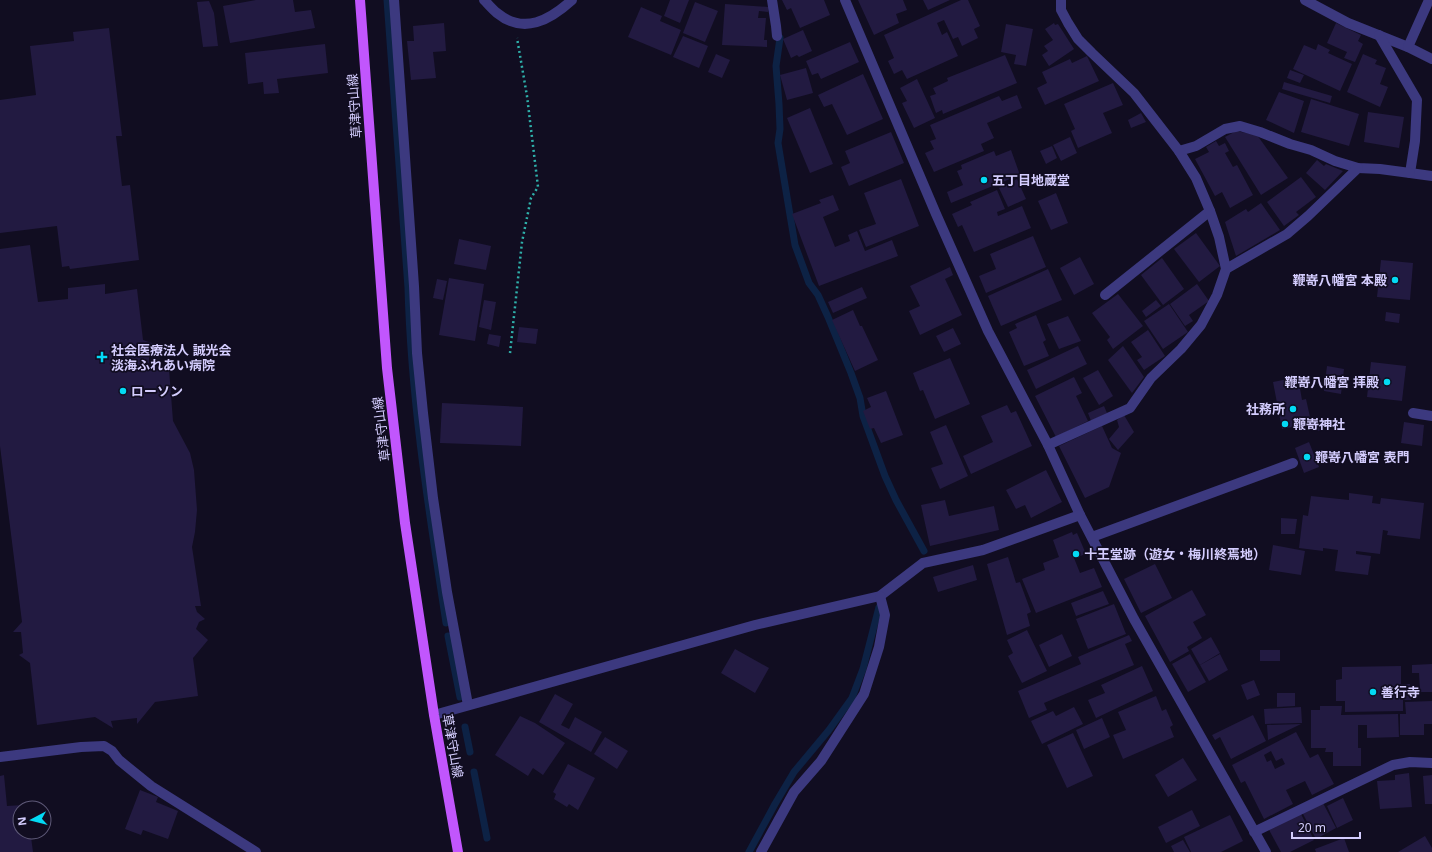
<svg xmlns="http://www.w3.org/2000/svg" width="1432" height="852" viewBox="0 0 1432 852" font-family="'Noto Sans','Noto Sans JP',sans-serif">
<rect width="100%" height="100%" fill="#110d21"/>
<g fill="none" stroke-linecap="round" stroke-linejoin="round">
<g stroke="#0d2245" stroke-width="7">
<path d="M387 0 408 288C411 401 429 512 446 623"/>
<path d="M780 38 776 66 779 104 780 129 778 143 795 245 809 283 818 295 828 317 851 373 860 398 863 416 885 476 896 500 924 551"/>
<path d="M448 636 460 697"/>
<path d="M465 727 470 752"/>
<path d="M474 772 487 838"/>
<path d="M749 852 775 804 794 772 829 730 852 698 863 669 879 607"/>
</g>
</g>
<g fill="#221a41" fill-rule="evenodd">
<path d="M256 0H293L295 12 311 10 315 28 230 43 223 6Z"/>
<path d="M670 0H689L680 23 664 16Z"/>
<path d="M782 0H824L830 15 800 28 791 8 787 10Z"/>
<path d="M858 0H903L907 10 896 14 899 23 874 35Z"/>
<path d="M923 0H950L928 10Z"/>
<path d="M961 0H968L980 26 974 29 978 38 962 46 958 37 953 39 944 20 937 23 942 35 947 32 958 56 907 79 902 70 894 74 888 61 894 58 884 35Z"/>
<path d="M209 1 214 13 218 46 203 47 197 2Z"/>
<path d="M695 2 718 11 705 42 683 33Z"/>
<path d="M725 4 769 7 768 12 759 11 758 18H766L764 40H767V47L722 45Z"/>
<path d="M641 7 662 16 660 21 681 30 671 55 628 37Z"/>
<path d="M444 23 446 51 433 52 436 78 411 80 407 41H414L413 26Z"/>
<path d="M1054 23 1055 25 1058 24 1074 49 1049 66 1042 55 1048 51 1044 46 1053 40 1045 29Z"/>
<path d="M1336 23 1361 35 1358 41 1363 44 1355 62 1344 58 1347 52 1327 43Z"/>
<path d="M1006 24 1033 29 1026 66 1014 64 1016 55 1001 52Z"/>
<path d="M109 28 122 136H116L122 186 130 185 139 260 70 269 69 266 62 267 57 226 0 233V100L36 95 30 46 74 41 73 32Z"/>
<path d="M803 30 812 51 799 57 797 55 791 58 783 39Z"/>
<path d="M683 36 708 46 699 68 673 57Z"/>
<path d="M850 42 859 62 821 79 818 73 812 75 806 61Z"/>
<path d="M325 44 328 73 277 79 279 93 264 94 263 82 248 84 245 53Z"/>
<path d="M1318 44 1330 50 1328 53 1352 64 1340 91 1293 69 1304 45 1316 50Z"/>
<path d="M716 54 730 60 722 78 708 72Z"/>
<path d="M1363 54 1377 60 1375 64 1386 68 1380 84 1388 87 1380 107 1347 92Z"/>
<path d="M1005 55 1017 83 943 114 942 110 936 113 930 96 936 94 933 88 948 81 947 78Z"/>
<path d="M1087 56 1099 81 1045 105 1037 88 1047 83 1042 72 1070 59 1072 63Z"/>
<path d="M806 68 813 93 787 100 780 75Z"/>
<path d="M1290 70 1304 75 1300 83 1287 78Z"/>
<path d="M863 74 883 119 847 135 832 104 824 107 818 95Z"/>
<path d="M917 79 935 118 914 128 902 103 907 101 900 88Z"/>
<path d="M1284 82 1332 96 1330 103 1282 89Z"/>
<path d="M1113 83 1123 105 1103 113 1112 133 1078 148 1071 131 1075 129 1064 104Z"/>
<path d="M1279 92 1304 101 1294 133 1266 120Z"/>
<path d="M1017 95 1022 108 987 123 994 138 981 144 984 151 934 172 925 153 934 149 930 141 936 139 930 125 999 96 1002 101Z"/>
<path d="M1311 99 1359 114 1349 146 1301 132Z"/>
<path d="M810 108 833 164 810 173 787 118Z"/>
<path d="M1368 112 1404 117 1399 148 1364 142Z"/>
<path d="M1141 113 1146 122 1131 128 1128 120Z"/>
<path d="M1236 131 1257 135 1288 178 1261 195 1225 137Z"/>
<path d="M891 132 904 163 849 186 841 167 850 163 845 151Z"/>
<path d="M1070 137 1077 153 1061 161 1053 145Z"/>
<path d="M1216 141 1219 146 1225 143 1229 151 1225 153 1233 167 1237 165 1253 195 1230 208 1222 192 1215 196 1195 159 1209 152 1206 147Z"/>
<path d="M1052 146 1057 158 1046 164 1040 151Z"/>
<path d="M1011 150 1020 175 951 203 947 192 963 185 957 171 962 169 961 165 994 151 996 156Z"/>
<path d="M1317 160 1324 166 1326 164 1343 171 1325 190 1306 173Z"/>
<path d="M1301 177 1316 197 1296 212 1299 215 1284 226 1267 202Z"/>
<path d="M901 179 919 226 866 247 859 230 876 224 864 193Z"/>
<path d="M1017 179 1026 199 1008 207 999 188Z"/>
<path d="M997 190 1005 209 997 212 998 216 1022 206 1031 228 974 252 962 225 958 227 952 214 972 205 970 202Z"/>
<path d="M1056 193 1068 223 1051 230 1038 201Z"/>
<path d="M833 195 839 210 823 217 835 247 850 241 848 235 857 231 865 251 892 240 898 256 819 286 792 214 821 203 819 200Z"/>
<path d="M1261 203 1280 230 1236 256 1225 222 1246 209 1248 212Z"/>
<path d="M1196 233 1220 266 1199 282 1174 249Z"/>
<path d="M1033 236 1046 267 986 293 979 276 996 269 990 254Z"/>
<path d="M459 239 491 246 486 270 454 264Z"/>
<path d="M30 245 38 302 68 299V288L105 284V294L137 289 143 340 161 346 149 356V361L154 366 162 367V370L169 369 173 421 190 453 194 470 197 510 195 532 192 547 201 606H195L197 612 205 619 199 622 196 629 208 640 193 658 198 696 155 702 137 724V718L111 721 113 728 95 717 37 725 30 663 19 655 23 653 21 632H13L22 622 0 446V249Z"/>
<path d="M1080 257 1094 284 1074 295 1060 268Z"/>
<path d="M1162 258 1184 289 1163 305 1141 275Z"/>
<path d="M1381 260 1413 263 1410 300 1377 297Z"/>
<path d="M950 267 953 275 945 279 962 315 920 335 909 311 920 306 910 286Z"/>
<path d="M1048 269 1062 300 1001 326 988 296Z"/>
<path d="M449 278 484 284 475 341 439 335Z"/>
<path d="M437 279 447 281 443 300 433 298Z"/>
<path d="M1197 284 1209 301 1189 315 1193 321 1185 326 1170 304Z"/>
<path d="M862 287 867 298 833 313 828 302Z"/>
<path d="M1118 294 1143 326 1113 349 1107 340 1110 337 1092 313Z"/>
<path d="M484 300 496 302 491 330 479 327Z"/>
<path d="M1156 300 1161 306 1146 317 1142 311Z"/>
<path d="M1169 304 1188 332 1163 349 1144 321Z"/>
<path d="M853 310 860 326H862L878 360 855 371 832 320Z"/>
<path d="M1386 312 1400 314 1399 323 1385 321Z"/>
<path d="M1036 315 1046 340 1043 342 1049 356 1024 366 1009 332 1017 328 1015 324Z"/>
<path d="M1068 316 1081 341 1059 349 1047 324Z"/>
<path d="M519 327 538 329 536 344 517 342Z"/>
<path d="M953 328 961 344 944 352 936 336Z"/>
<path d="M1148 330 1165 356 1144 370 1137 360 1142 357 1131 342Z"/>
<path d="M489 334 501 336 499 347 487 344Z"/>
<path d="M1078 346 1087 364 1036 389 1027 370Z"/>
<path d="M1123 346 1144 377 1132 393 1108 360Z"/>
<path d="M950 358 970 404 935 419 923 390 920 391 913 373Z"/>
<path d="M1371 362 1406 366 1402 401 1367 397Z"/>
<path d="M1327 366 1344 369 1341 394 1324 391Z"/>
<path d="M1098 370 1113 396 1099 405 1083 378Z"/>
<path d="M1074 377 1082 393 1076 396 1088 421 1056 437 1035 396Z"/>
<path d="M1298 377 1302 400 1306 399 1310 417 1305 418 1307 424 1282 429 1273 382Z"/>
<path d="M886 391 903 435 881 443 874 428 870 429 863 411 871 407 867 398Z"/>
<path d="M442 403 523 407 521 446 440 443Z"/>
<path d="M1007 405 1011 413 1016 411 1032 446 971 474 963 456 993 442 981 416Z"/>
<path d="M1104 406 1107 413 1091 421 1088 413Z"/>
<path d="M1124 415 1134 432 1118 450 1109 439 1119 427 1117 420Z"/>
<path d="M1312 420 1324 422 1323 431 1311 430Z"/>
<path d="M1404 422 1424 425 1422 446 1401 443Z"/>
<path d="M946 425 968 476 940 489 931 468 943 464 930 432Z"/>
<path d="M1102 426 1112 448 1121 453 1109 487 1085 498 1059 446Z"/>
<path d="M1309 442 1319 467 1304 473 1295 448Z"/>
<path d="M1046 470 1062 502 1031 518 1025 505 1016 509 1006 490Z"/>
<path d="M1349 493 1373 496 1372 503 1380 504 1381 498 1424 503 1420 539 1387 535 1388 531 1383 530 1380 554 1356 551V554L1371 556 1368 575 1335 571 1338 550 1323 548V551L1299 548 1303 515 1308 516 1311 496 1349 500Z"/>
<path d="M945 500 949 516 994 506 999 530 930 546 921 505Z"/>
<path d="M1281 518 1297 519 1295 534H1281Z"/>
<path d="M1072 532 1073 535 1077 533 1086 554 1074 558 1080 573 1094 568 1102 587 1036 613 1022 579 1045 570 1043 563 1059 557 1053 540Z"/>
<path d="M1273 545 1305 551 1301 575 1269 570Z"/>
<path d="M1008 557 1016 583 1020 582 1031 612 1027 614 1030 626 1007 635 987 564Z"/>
<path d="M1155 564 1172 598 1141 613 1124 579Z"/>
<path d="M973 565 977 580 938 592 933 577Z"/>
<path d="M1192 590 1206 615 1193 622 1202 638 1187 647 1189 651 1170 662 1145 616Z"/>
<path d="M1103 591 1109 604 1076 616 1071 603Z"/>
<path d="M1114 604 1126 634 1088 649 1076 619Z"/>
<path d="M1027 630 1047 671 1022 683 1008 656 1013 653 1007 640Z"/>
<path d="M1062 634 1072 656 1049 667 1039 645Z"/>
<path d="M1129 635 1132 641 1125 644 1134 665 1044 703 1047 710 1029 718 1018 691 1081 664 1078 657Z"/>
<path d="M1211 637 1220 653 1200 665 1191 649Z"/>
<path d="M735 649 769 668 755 693 721 673Z"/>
<rect x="1260" y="650" width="20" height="11"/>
<path d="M1190 654 1206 682 1188 692 1172 664Z"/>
<path d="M1220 654 1228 670 1209 681 1200 665Z"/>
<path d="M1432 664V692H1420L1419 673H1412V665Z"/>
<path d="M1142 666 1153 691 1096 718 1088 700 1105 693 1101 685Z"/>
<path d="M1401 666V684H1410L1411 700H1403V711L1345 712V701H1336V680L1342 679V667Z"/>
<path d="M1254 680 1260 695 1247 700 1241 685Z"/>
<path d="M1277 693H1295V706L1277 707Z"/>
<path d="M555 694 573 704 561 725 569 729 575 717 602 732 591 752 539 722Z"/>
<path d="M1156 696 1162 711 1166 709 1173 725 1170 727 1174 737 1123 759 1113 735 1126 730 1118 712Z"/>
<path d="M1432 701V724H1424V735H1400V714H1406L1405 702Z"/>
<path d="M1320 706H1342L1341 715 1398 714 1399 737 1367 738V725H1358V748H1361V766H1333V752H1325L1326 748H1311V710H1320Z"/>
<path d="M1074 707 1083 724 1042 744 1031 721 1053 711 1056 716Z"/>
<path d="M1301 707 1302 723 1265 724 1264 709Z"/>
<path d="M1253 715 1266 741 1231 759 1220 737 1215 740 1212 735Z"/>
<path d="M520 716 535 723 565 743 543 775 533 768 528 776 495 755Z"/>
<path d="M1102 718 1110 737 1084 749 1076 730Z"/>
<path d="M1301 724 1268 740 1267 725Z"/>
<path d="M1296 732 1310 758 1318 754 1334 784 1312 795 1305 781 1286 790 1293 804 1264 819 1245 781 1241 783 1232 765ZM1271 751 1276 761 1282 758 1285 764 1275 769 1271 760 1267 762 1264 755Z"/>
<path d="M1073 733 1093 776 1067 788 1047 745Z"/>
<path d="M605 737 628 751 617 769 594 754Z"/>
<path d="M1183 758 1197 780 1168 797 1155 775Z"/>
<path d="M568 764 595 778 578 810 569 804 567 807 554 799 556 794 553 792Z"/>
<path d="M1409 773 1412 807 1380 809 1377 781 1395 780V775Z"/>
<path d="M4 775 7 806 23 805V808H20V832H26L27 838 31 837 33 852H0V776Z"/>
<path d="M1432 775V804H1425L1423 776Z"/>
<path d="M140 790 158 797 156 802 178 811 168 839 143 830 141 835 125 829Z"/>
<path d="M1343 798 1353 820 1337 828 1327 806Z"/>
<path d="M1322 801 1336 828 1316 839 1302 812Z"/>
<path d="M1192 810 1200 826 1166 843 1158 827Z"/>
<path d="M1300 812 1314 840 1290 852H1281L1268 828Z"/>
<path d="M1230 815 1243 841 1221 852H1191L1184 837Z"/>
<path d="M1425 836 1432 848V852H1398Z"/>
<path d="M1344 838 1349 852H1316L1315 849Z"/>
<path d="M1183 840 1190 852H1174L1171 846Z"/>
</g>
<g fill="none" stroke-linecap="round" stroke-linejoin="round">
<path stroke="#2fb1ab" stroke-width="2.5" stroke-dasharray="2 3" stroke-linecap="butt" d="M510 353 522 242 531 198 538 187 527 96 517 38"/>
<g stroke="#3c397f" stroke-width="10">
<path d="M394 0 414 286 417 353 423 413 433 498 447 592 468 705"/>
<path d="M484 0C488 4 492 9 497 13 524 35 550 20 572 0"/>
<path d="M772 0 776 26 777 36"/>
<path d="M845 0 936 214 988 331 1048 445 1080 515 1134 619 1266 852"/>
<path d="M1305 0 1348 23 1408 47 1432 59"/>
<path d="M1379 35 1417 100 1415 141 1410 173 1432 176"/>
<path d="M1408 47 1429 0"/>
<path d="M1179 151 1196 146 1225 129 1240 126 1260 132 1290 144 1311 150 1335 161 1358 168 1380 169 1410 173"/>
<path d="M1226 269 1287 234 1308 216 1358 168"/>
<path d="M1105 295 1210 211"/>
<path d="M1413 413 1432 416"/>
<path d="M1048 445 1130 408 1151 378 1181 349 1201 325 1217 295 1226 269 1219 237 1210 211 1196 178 1179 151 1134 93 1092 53 1078 39 1068 23 1061 10V0"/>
<path d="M1092 537 1293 463"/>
<path d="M434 715 755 625 880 596 923 563 983 550 1080 515"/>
<path d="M0 757 81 747 104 746 112 751 119 760 151 786 256 852"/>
<path d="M1254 832 1393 765 1410 762 1432 763"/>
<path d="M761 852 794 792 821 761 864 694 879 647 885 615 880 596"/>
</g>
<path stroke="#c156fd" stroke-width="10" d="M360 0 387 368 405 523 434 715 458 852"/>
</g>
<g fill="#03daf5" stroke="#110d21" stroke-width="1.5">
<circle cx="984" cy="180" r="4"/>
<circle cx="1395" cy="280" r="4"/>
<path d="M100 351h4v4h4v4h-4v4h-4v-4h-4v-4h4z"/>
<circle cx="1387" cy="382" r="4"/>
<circle cx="123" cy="391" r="4"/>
<circle cx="1293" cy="409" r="4"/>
<circle cx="1285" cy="424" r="4"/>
<circle cx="1307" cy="457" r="4"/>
<circle cx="1076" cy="554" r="4"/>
<circle cx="1373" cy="692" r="4"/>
</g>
<g text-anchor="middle" stroke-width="3.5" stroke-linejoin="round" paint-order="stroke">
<g font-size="13" fill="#d4cdfe" stroke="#110d21">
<text transform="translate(354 106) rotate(-94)" y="5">草津守山線</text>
<text transform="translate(381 429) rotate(-97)" y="5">草津守山線</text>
<text transform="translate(453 746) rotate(80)" y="5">草津守山線</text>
</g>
<g font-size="13" font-weight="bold" fill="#d4cdfe" stroke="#110d21" text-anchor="start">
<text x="992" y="185">五丁目地蔵堂</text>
<text x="1387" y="285" text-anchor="end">鞭嵜八幡宮 本殿</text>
<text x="111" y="355">社会医療法人 誠光会<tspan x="111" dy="15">淡海ふれあい病院</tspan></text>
<text x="1379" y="387" text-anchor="end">鞭嵜八幡宮 拝殿</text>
<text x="131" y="396">ローソン</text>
<text x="1285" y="414" text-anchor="end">社務所</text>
<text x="1293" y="429">鞭嵜神社</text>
<text x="1315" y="462">鞭嵜八幡宮 表門</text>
<text x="1084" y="559">十王堂跡（遊女・梅川終焉地）</text>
<text x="1381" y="697">善行寺</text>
</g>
</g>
<g transform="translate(32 820) rotate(263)"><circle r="19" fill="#110d21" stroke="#5f5a79"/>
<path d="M0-3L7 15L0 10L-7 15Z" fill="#03daf5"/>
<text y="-6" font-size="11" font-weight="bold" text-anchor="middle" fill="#d4cdfe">N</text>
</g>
<path d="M1292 832v6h68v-6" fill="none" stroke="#d4cdfe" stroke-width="2"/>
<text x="1298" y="832" font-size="12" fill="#d4cdfe" stroke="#110d21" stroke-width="3" paint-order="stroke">20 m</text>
</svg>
